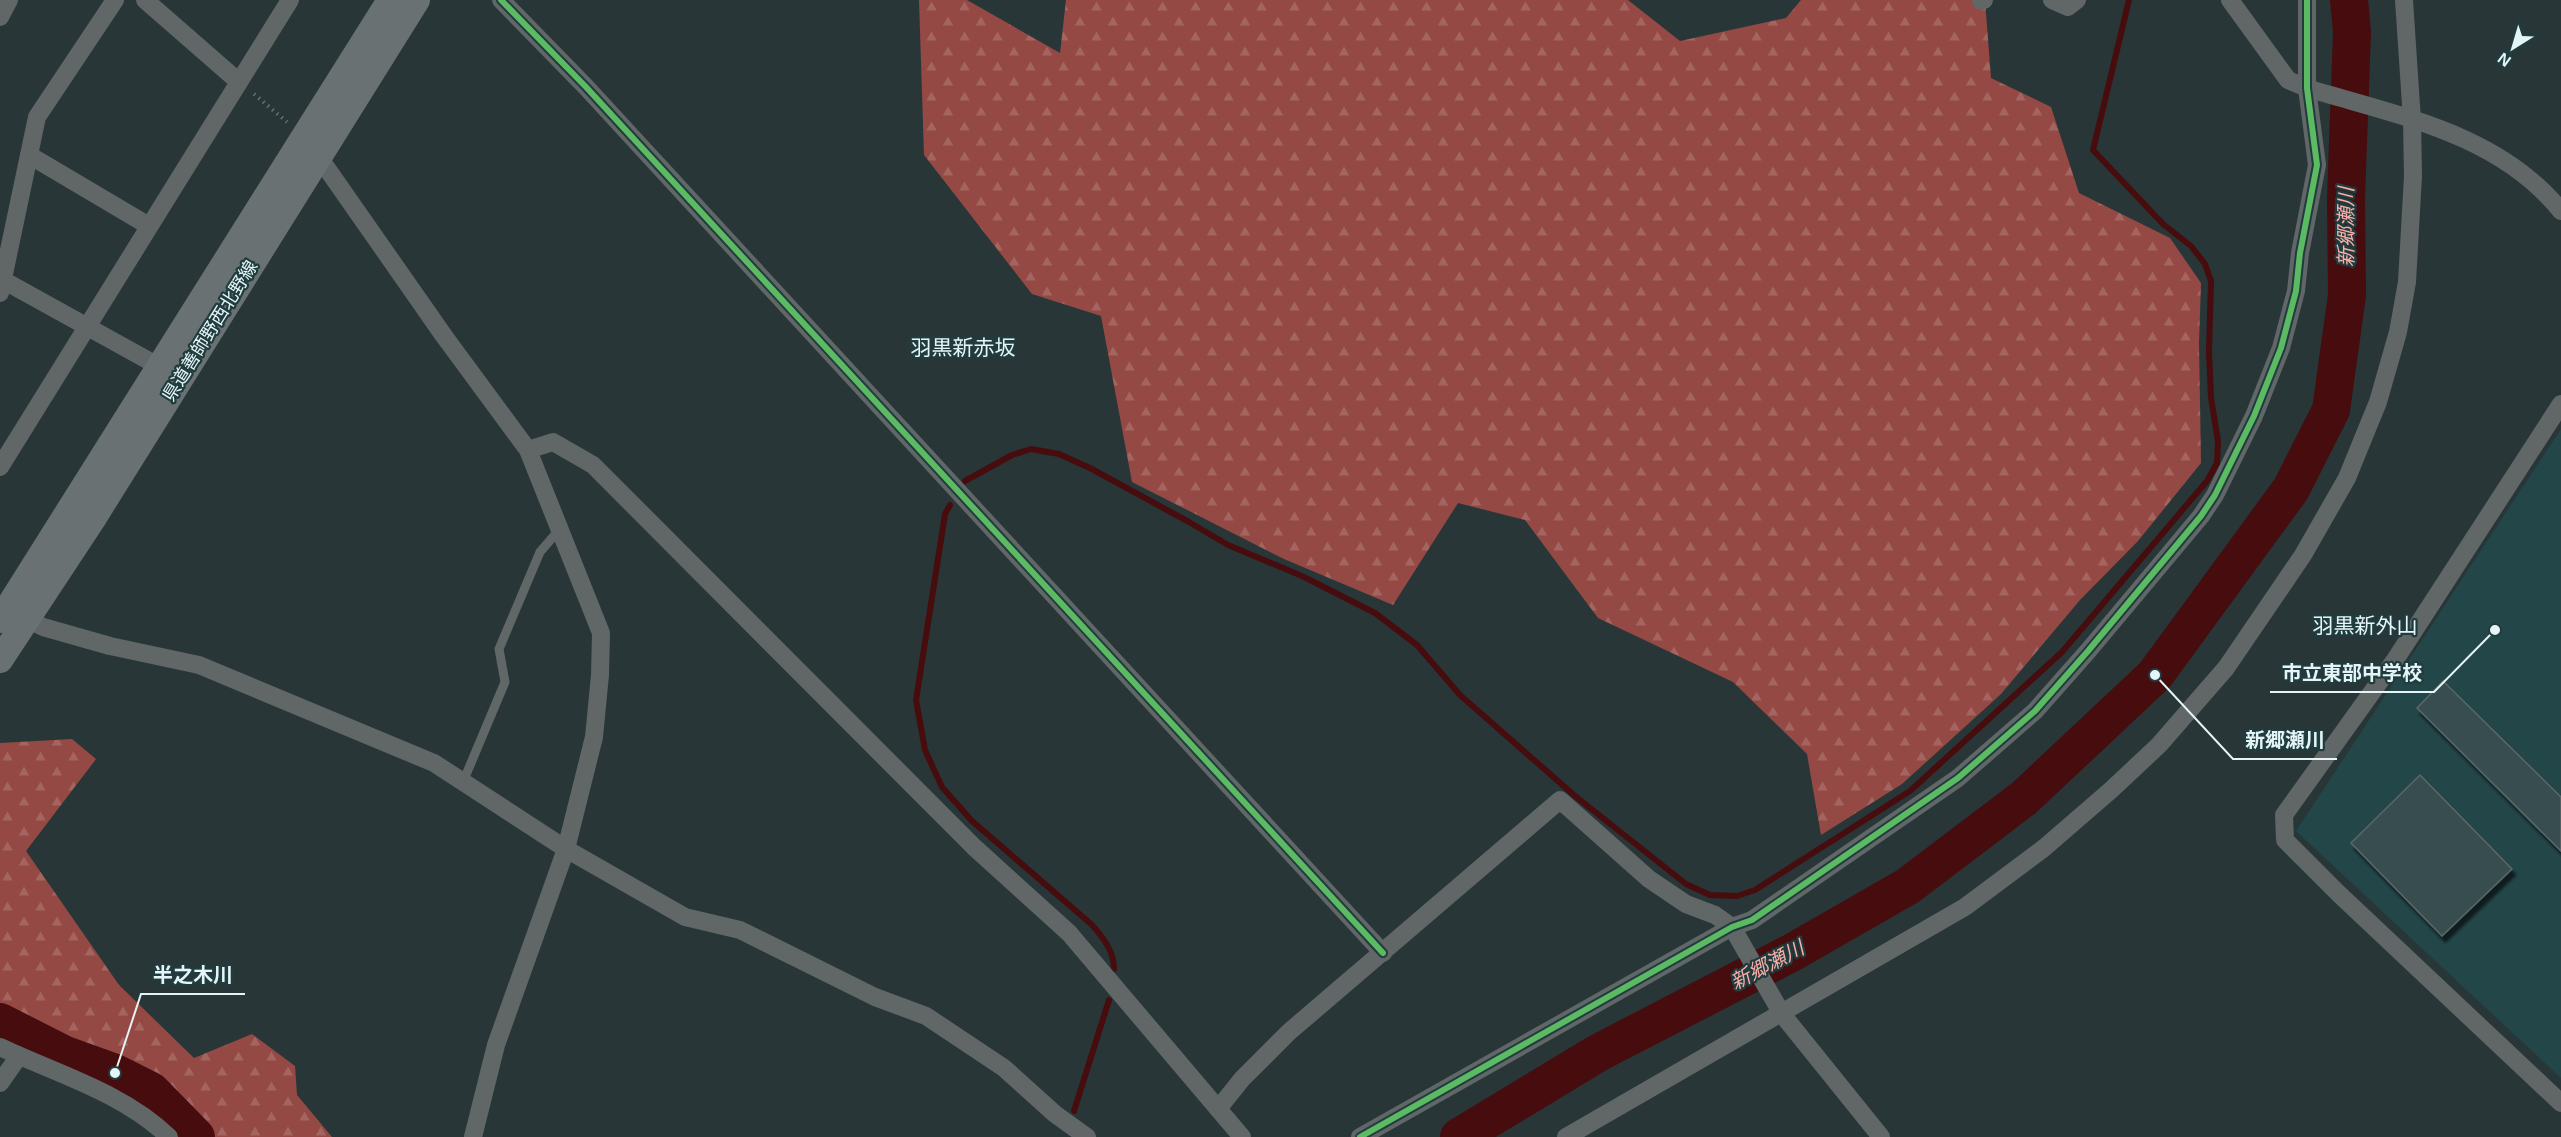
<svg xmlns="http://www.w3.org/2000/svg" width="2561" height="1137" viewBox="0 0 2561 1137" font-family="Arial,'Noto Sans JP',sans-serif">
<defs>
<pattern id="forest-firs" width="22" height="20" patternUnits="userSpaceOnUse" patternTransform="scale(1.5)"><rect width="22" height="20" fill="#954944"/><path d="M5 1l3.5 6h-7zM16 11l3.5 6h-7z" fill="#a46460"/></pattern>
<filter id="shadow"><feDropShadow dx="3.5" dy="6" stdDeviation="1.5" flood-color="#0009"/></filter>
</defs>
<rect width="100%" height="100%" fill="#283638"/>
<path fill="#234649" d="M2561 429V1078L2296 831Z"/>
<g fill="url(#forest-firs)">
<path d="M919 0H967L1060 53 1066 0H1628L1680 41 1786 18 1801 0H1985L1991 78 2051 107 2079 193 2170 238 2201 283 2199 343 2201 463 2138 541 2080 600 2001 694 1902 784 1821 835 1807 754 1733 682 1598 618 1525 520 1458 503 1393 605 1284 559 1132 482 1101 316 1032 294 924 155Z"/>
<path d="M72 739 96 759 26 851 119 985 194 1058 252 1034 295 1066 297 1095 332 1137H214L140 1067 0 1012V743Z"/>
</g>
<g fill="none" stroke-linecap="round" stroke-linejoin="round">
<g stroke="#470c0d" stroke-width="6">
<path d="M965 481 1012 455 1031 449 1059 454 1090 468 1189 522 1228 545 1302 576 1375 613 1417 645 1460 695 1575 796 1686 884 1710 895 1737 896 1755 890 1910 791 2062 652 2207 481 2217 463 2218 441 2211 398 2209 351 2211 281 2205 264 2191 246 2163 224 2093 150 2129 0"/>
<path d="M950 505 945 514 916 700 925 750 942 787 972 821 1091 924C1103 937 1114 951 1114 969"/>
<path d="M1074 1111 1109 1000"/>
</g>
<g stroke="#470c0d" stroke-width="38">
<path d="M0 1022 65 1055 115 1073 151 1091 196 1137"/>
<path d="M1459 1137 1598 1053 1793 952 1908 886 2024 798 2155 675 2291 489 2331 410 2347 295 2346 198 2352 32 2349 0"/>
</g>
</g>
<g fill="#374e50" stroke="#5b6768" stroke-width="1.5" filter="url(#shadow)">
<path d="M2443 681 2561 797V851L2417 708Z"/>
<path d="M2420 775 2512 869 2442 936 2351 843Z"/>
</g>
<g fill="none" stroke-linecap="round" stroke-linejoin="round">
<path stroke="#696f70" stroke-width="4" stroke-dasharray="1.5 4.5" stroke-linecap="butt" d="M254 94 287 122"/>
<path stroke="#616667" stroke-width="9" d="M463 782 505 682 499 649 540 552 559 530"/>
<g stroke="#616667" stroke-width="18">
<path d="M145 0 239 82"/>
<path d="M501 0 586 87 1383 953"/>
<path d="M2052 0 2068 7 2077 0"/>
<path d="M2230 0 2288 80 2307 88C2398 116 2498 133 2561 211"/>
<path d="M1981 1 1984 0"/>
<path d="M0 17 9 0"/>
<path d="M314 150 444 336 528 450 601 633 600 675 594 737 566 849 496 1045 473 1137"/>
<path d="M29 155 149 226"/>
<path d="M3 280 160 367"/>
<path d="M0 293 37 117 115 0"/>
<path d="M2561 404 2395 660 2284 815 2285 840 2339 894 2561 1103"/>
<path d="M528 450 553 442 593 465 974 847 1069 933 1242 1137"/>
<path d="M0 467 290 0"/>
<path d="M27 619 43 627 110 646 199 665 434 763 566 849 685 917 740 930 875 997 926 1016 1004 1068 1055 1114 1087 1137"/>
<path d="M0 1047C57 1074 122 1092 169 1137"/>
<path d="M0 1083 19 1056"/>
<path d="M1218 1109 1242 1079 1289 1032 1560 800 1649 879 1686 904 1715 915 1732 927 1782 1014 1881 1137"/>
<path d="M1360 1137 1732 927 1752 920 1958 778 2035 711 2088 651 2201 516 2215 495 2254 416 2281 348 2296 291 2300 253 2317 165 2307 88V0"/>
<path d="M1566 1137 1965 907 2044 848 2111 790 2159 745 2226 668 2303 555 2347 478 2378 402 2398 332 2407 282 2413 176 2412 120 2404 0"/>
</g>
<g stroke="#6a7172" stroke-width="26">
<path d="M0 620 390 0"/>
<path d="M0 660 93 519 417 0"/>
</g>
<g stroke="#213c3f" stroke-width="10">
<g id="cycleway">
<path d="M501 0 586 87 1383 953"/>
<path d="M1360 1137 1732 927 1752 920 1958 778 2035 711 2088 651 2201 516 2215 495 2254 416 2281 348 2296 291 2300 253 2317 165 2307 88V0"/>
</g>
</g>
<use href="#cycleway" stroke="#5cba63" stroke-width="6"/>
</g>
<g text-anchor="middle" stroke-width="4.5" stroke-linejoin="round" paint-order="stroke">
<g font-size="18" fill="#e5f5f7" stroke="#213c3f">
<text transform="translate(210 331) rotate(-58)" y="6">県道善師野西北野線</text>
</g>
<g font-size="20" font-style="italic" fill="#fbafa7" stroke="#213c3f">
<text transform="translate(2346 227) rotate(-90)" y="7">新郷瀬川</text>
<text transform="translate(1767 965) rotate(-28)" y="7">新郷瀬川</text>
</g>
<g font-size="21" fill="#e5f5f7" stroke="#213c3f">
<text x="963" y="355">羽黒新赤坂</text>
<text x="2365" y="633">羽黒新外山</text>
</g>
</g>
<path fill="none" stroke="#e5f5f7" stroke-width="2" d="M2495 630L2434 692H2270M2155 675L2233 759H2337M115 1073L141 994H245"/>
<g fill="#e5f5f7" stroke="#213c3f" stroke-width="2">
<circle cx="2495" cy="630" r="6"/>
<circle cx="2155" cy="675" r="6"/>
<circle cx="115" cy="1073" r="6"/>
</g>
<g font-size="20" text-anchor="middle" font-weight="bold" fill="#e5f5f7" stroke="#213c3f" stroke-width="4.5" stroke-linejoin="round" paint-order="stroke">
<text x="2352" y="680">市立東部中学校</text>
<text x="2285" y="747">新郷瀬川</text>
<text x="193" y="982">半之木川</text>
</g>
<g transform="translate(2513 48) rotate(217)" stroke="#213c3f" stroke-width="4.5" paint-order="stroke">
<path d="M0-4.5L10 22L0 15L-10 22Z" fill="#e5f5f7"/>
<text y="-9" font-size="16" font-weight="bold" text-anchor="middle" fill="#e5f5f7">N</text>
</g>
</svg>
